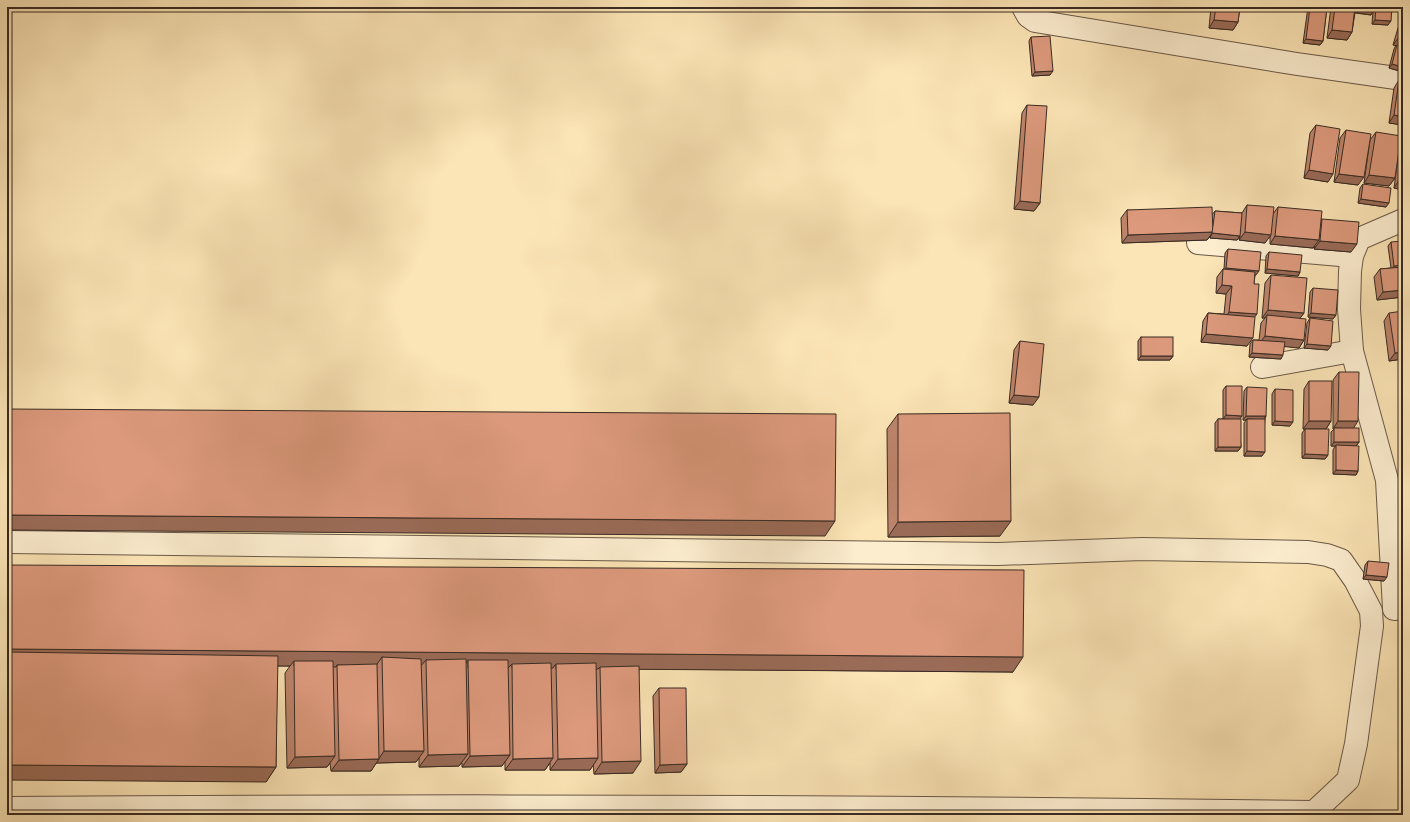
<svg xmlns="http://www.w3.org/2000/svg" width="1410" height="822" viewBox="0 0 1410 822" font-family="Alegreya,serif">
<rect width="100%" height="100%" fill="#fbe4b5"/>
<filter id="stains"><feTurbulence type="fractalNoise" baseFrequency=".005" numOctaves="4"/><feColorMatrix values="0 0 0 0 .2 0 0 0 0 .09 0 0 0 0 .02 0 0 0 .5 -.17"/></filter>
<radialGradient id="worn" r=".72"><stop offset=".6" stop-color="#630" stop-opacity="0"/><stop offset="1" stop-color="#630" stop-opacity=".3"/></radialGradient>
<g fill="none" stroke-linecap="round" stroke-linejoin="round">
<g stroke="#6a5948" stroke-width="24">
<g id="minor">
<path d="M1023 7 1028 16 1035 21 1297 64 1403 79"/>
<path d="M1403 220 1359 239 1352 256 1350 271 1349 309 1352 351 1387 480 1394 609 1403 608"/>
<path d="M1198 243 1352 256"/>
<path d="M1262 367 1352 351"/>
<path d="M7 542 998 554 1142 549 1308 552 1327 555 1341 560 1355 580 1371 611 1372 626 1356 744 1348 780 1314 812V815"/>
<path d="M7 808C443 805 878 806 1314 812"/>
</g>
</g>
<use href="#minor" stroke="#fcedcf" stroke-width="22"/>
</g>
<g fill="#bd846b" stroke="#392b23">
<path d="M1211 7H1240L1238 22 1233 30 1209 28Z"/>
<path d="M1308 7H1327L1323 41 1320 45 1303 43Z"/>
<path d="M1331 7H1392L1388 25 1372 24 1373 11 1371 15 1355 13 1352 32 1347 40 1327 38Z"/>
<path d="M1403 20V72L1389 68 1394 49 1396 45H1393L1398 28Z"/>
<path d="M1031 37 1050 75 1032 76 1029 41Z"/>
<path d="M1399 80 1403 125 1389 123 1394 88Z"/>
<path d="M1027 105 1040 203 1034 211 1014 209 1022 113Z"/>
<path d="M1316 125 1328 182 1304 178 1310 133Z"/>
<path d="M1346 130 1358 185 1334 182 1340 138Z"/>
<path d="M1376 132 1395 178 1389 186 1364 183 1370 140Z"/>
<path d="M1403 144V190L1394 188 1399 149Z"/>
<path d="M1363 184 1386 207 1358 203 1360 188Z"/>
<path d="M1247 205 1273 214 1278 207 1321 221 1322 219 1351 252 1314 249 1315 246 1313 248 1270 244V235L1265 243 1239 240 1240 236 1237 240 1210 238V236L1207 240 1122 243 1121 218 1127 210 1212 215 1215 211 1242 213Z"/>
<path d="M1391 242 1403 297 1377 300 1374 277 1380 269 1391 268 1388 246Z"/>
<path d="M1228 249 1256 275H1255L1254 284V317L1247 346 1201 342 1203 321 1208 313 1224 314 1226 294 1216 293 1217 277 1223 269H1224L1225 253Z"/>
<path d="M1269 252 1300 272 1298 276 1265 273 1266 256Z"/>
<path d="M1271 275 1304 313 1300 318 1304 340 1299 348 1284 346 1281 359 1249 357 1250 344 1253 340H1259L1261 323 1265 318H1262L1265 283Z"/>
<path d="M1313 288 1336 315 1333 319 1308 317 1310 292Z"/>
<path d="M1389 313 1403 359 1389 361 1384 321Z"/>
<path d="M1310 318 1328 350 1304 348 1307 323Z"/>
<path d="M1141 337 1173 356 1170 360H1138V341Z"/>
<path d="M1020 341 1033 405 1009 403 1014 350Z"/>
<path d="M1339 372 1354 428 1359 442 1356 446 1358 471 1356 475 1333 474V450L1335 446H1331V432L1334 429H1333V380Z"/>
<path d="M1309 381 1331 421 1326 429H1303L1304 389Z"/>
<path d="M1226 386 1242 416 1239 419 1241 447 1238 451H1215V423L1218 419H1223V390Z"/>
<path d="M1247 387 1266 416 1265 419 1262 456H1244V423L1246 420H1243L1244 391Z"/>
<path d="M1275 389 1290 426 1272 425V394Z"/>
<path d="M898 414 1000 536 888 537 887 429Z"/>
<path d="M1305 429 1328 455 1325 459 1302 458V433Z"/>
<path d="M1403 447V473H1402L1401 450Z"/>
<path d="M1368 561 1384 581 1363 579 1365 565Z"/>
<path d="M7 565 1013 672 639 669 633 773 594 774 593 764 590 770H550V763L545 770H505V761L502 766 462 767V763L459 766 419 767V758L416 762 376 763 371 771H331L330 763 327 767 287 768 285 673 290 666H277L276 767 266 782Z"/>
<path d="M659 688 687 764 681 772 655 773 653 696Z"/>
</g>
<g fill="#9a6b57" stroke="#392b23">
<path d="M1399 7H1403V11L1398 9Z"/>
<path d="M1356 8 1373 11 1371 15 1353 12Z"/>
<path d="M1214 20 1238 22 1233 30 1209 28Z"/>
<path d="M1375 20 1391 21 1388 25 1372 24Z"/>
<path d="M1332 30 1352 32 1347 40 1327 38Z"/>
<path d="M1399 37 1403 38V47L1393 45Z"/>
<path d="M1306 39 1323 41 1320 45 1303 43Z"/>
<path d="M1392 64 1403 67V72L1389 68Z"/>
<path d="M1053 71 1050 75 1032 76 1035 72Z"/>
<path d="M1394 115 1403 117V125L1389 123Z"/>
<path d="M1309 170 1333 174 1328 182 1304 178Z"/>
<path d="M1339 174 1364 177 1358 185 1334 182Z"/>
<path d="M1369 175 1395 178 1389 186 1364 183Z"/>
<path d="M1399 180 1403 181V190L1394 188Z"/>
<path d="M1361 199 1389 203 1386 207 1358 203Z"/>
<path d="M1020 201 1040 203 1034 211 1014 209Z"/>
<path d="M1213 232 1207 240 1122 243 1128 235Z"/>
<path d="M1245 232 1271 235 1265 243 1239 240Z"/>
<path d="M1212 233 1240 236 1237 240 1210 238Z"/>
<path d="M1275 236 1319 240 1313 248 1270 244Z"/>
<path d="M1320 241 1357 244 1351 252 1314 249Z"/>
<path d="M1403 265V269L1391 270 1394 266Z"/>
<path d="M1226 268 1259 271 1256 275 1224 272Z"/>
<path d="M1267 269 1300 272 1298 276 1265 273Z"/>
<path d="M1222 285 1232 286 1226 294 1216 293Z"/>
<path d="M1403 290V297L1377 300 1383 292Z"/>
<path d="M1268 310 1304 313 1298 321 1267 315 1265 318H1262Z"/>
<path d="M1229 312 1257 314 1251 322 1224 320Z"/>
<path d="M1311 313 1336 315 1333 319 1308 317Z"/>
<path d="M1206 334 1253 338 1247 346 1201 342Z"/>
<path d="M1265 336 1304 340 1299 348 1259 344Z"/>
<path d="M1307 344 1331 346 1328 350 1304 348Z"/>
<path d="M1403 352V359L1389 361 1395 353Z"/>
<path d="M1252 353 1283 355 1281 359 1249 357Z"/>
<path d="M1141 356H1173L1170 360H1138Z"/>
<path d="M1014 395 1039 397 1033 405 1009 403Z"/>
<path d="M1226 415 1242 416 1239 420 1223 419Z"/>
<path d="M1246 416H1266L1263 420 1247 419 1246 420H1243Z"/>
<path d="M1275 421 1293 422 1290 426 1272 425Z"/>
<path d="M1309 421H1331L1326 429H1303Z"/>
<path d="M1338 421H1358L1353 429 1334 428 1333 429Z"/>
<path d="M1334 442H1359L1356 446H1331Z"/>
<path d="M1218 447H1241L1238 451H1215Z"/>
<path d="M1247 451 1265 452 1262 456H1244Z"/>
<path d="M1305 454 1328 455 1325 459 1302 458Z"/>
<path d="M1336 470 1358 471 1356 475 1333 474Z"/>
<path d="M7 515 835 521 825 536 7 530Z"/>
<path d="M1011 521 1000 536 888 537 898 522Z"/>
<path d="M1366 575 1387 577 1384 581 1363 579Z"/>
<path d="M7 649 1023 657 1013 672 600 669V667L598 669H556V664L553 668H512V664L508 668H468V660L463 668 426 660 420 667 382 657 375 667 337 665 336 667 294 666V661L290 666 7 664Z"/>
<path d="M384 751H424L416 762 376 763Z"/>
<path d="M468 754 459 766 419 767 428 755Z"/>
<path d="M510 755 502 766 462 767 470 756Z"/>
<path d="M335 756 327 767 287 768 295 757Z"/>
<path d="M553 758 545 770H505L513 759Z"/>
<path d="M598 758 590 770H550L558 759Z"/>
<path d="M379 759 371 771H331L339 760Z"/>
<path d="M641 761 633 773 594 774 602 762Z"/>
<path d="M687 764 681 772 655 773 660 765Z"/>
<path d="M7 765 276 767 266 782 7 780Z"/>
</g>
<g fill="#dc997c" stroke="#392b23">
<path d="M1216 7H1240L1238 22 1214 20Z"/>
<path d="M1310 7H1327L1323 41 1306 39Z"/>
<path d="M1335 7H1355L1352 32 1332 30Z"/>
<path d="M1356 7H1374L1373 11 1356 8Z"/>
<path d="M1376 7H1392L1391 21 1375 20Z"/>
<path d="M1403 20V38L1399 37Z"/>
<path d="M1050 36 1053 71 1035 72 1031 37Z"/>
<path d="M1397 45 1403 46V67L1392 64Z"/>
<path d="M1399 80H1403V117L1394 115Z"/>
<path d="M1027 105 1047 106 1040 203 1020 201Z"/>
<path d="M1316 125 1340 129 1333 174 1309 170Z"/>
<path d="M1346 130 1371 134 1364 177 1339 174Z"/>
<path d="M1376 132 1401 136 1395 178 1369 175Z"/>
<path d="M1403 154V181L1399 180Z"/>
<path d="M1363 184 1391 188 1389 203 1361 199Z"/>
<path d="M1247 205 1274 207 1271 235 1245 232Z"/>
<path d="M1212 207 1213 232 1128 235 1127 210Z"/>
<path d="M1278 207 1322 211 1319 240 1275 236Z"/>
<path d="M1215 211 1242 213 1240 236 1212 233Z"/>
<path d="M1322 219 1359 222 1357 244 1320 241Z"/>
<path d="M1403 241V265L1394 266 1391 242Z"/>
<path d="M1228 249 1261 252 1259 271 1226 268Z"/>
<path d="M1269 252 1302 255 1300 272 1267 269Z"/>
<path d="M1403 267V290L1383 292 1380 269Z"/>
<path d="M1223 269 1255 272 1254 284H1259L1257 314 1229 312 1232 286 1222 285Z"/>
<path d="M1271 275 1307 278 1304 313 1268 310Z"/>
<path d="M1313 288 1338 290 1336 315 1311 313Z"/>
<path d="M1403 311V352L1395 353 1389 313Z"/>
<path d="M1208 313 1255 317 1253 338 1206 334Z"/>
<path d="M1267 315 1306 319 1304 340 1265 336Z"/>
<path d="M1310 318 1333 321 1331 346 1307 344Z"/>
<rect x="1141" y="337" width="32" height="19"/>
<path d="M1253 340 1285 342 1283 355 1252 353Z"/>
<path d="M1020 341 1044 344 1039 397 1014 395Z"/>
<path d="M1339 372H1359L1358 421H1338Z"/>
<path d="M1309 381H1332L1331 421H1309Z"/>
<path d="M1226 386H1242V416L1226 415Z"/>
<path d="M1247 387 1267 388 1266 416H1246Z"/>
<path d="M1275 389 1293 390V422L1275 421Z"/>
<path d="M7 409 836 414 835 521 7 515Z"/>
<path d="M1010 413 1011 521 898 522V414Z"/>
<rect x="1218" y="419" width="23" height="28"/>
<path d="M1247 419H1265V452L1247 451Z"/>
<rect x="1334" y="428" width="25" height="14"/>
<path d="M1305 429H1329L1328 455 1305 454Z"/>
<path d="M1336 445 1359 446 1358 471 1336 470Z"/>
<path d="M1368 561 1389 563 1387 577 1366 575Z"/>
<path d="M7 565 1024 570 1023 657 7 649Z"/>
<path d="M7 652 278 656 276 767 7 765Z"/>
<path d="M382 657 421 659 424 751H384Z"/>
<path d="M466 659 468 754 428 755 426 660Z"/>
<path d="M468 660H508L510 755 470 756Z"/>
<path d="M294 661H333L335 756 295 757Z"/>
<path d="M551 663 553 758 513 759 512 664Z"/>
<path d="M596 663 598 758 558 759 556 664Z"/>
<path d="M377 664 379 759 339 760 337 665Z"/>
<path d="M639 666 641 761 602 762 600 667Z"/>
<path d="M659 688H686L687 764 660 765Z"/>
</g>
<rect width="1410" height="822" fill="none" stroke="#fbe4b5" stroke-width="24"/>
<rect x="8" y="8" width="1394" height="806" fill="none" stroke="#392b23" stroke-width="2"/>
<rect x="12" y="12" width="1386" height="798" fill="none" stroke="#392b23"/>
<rect width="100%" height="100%" filter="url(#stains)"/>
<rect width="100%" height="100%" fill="url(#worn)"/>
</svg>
